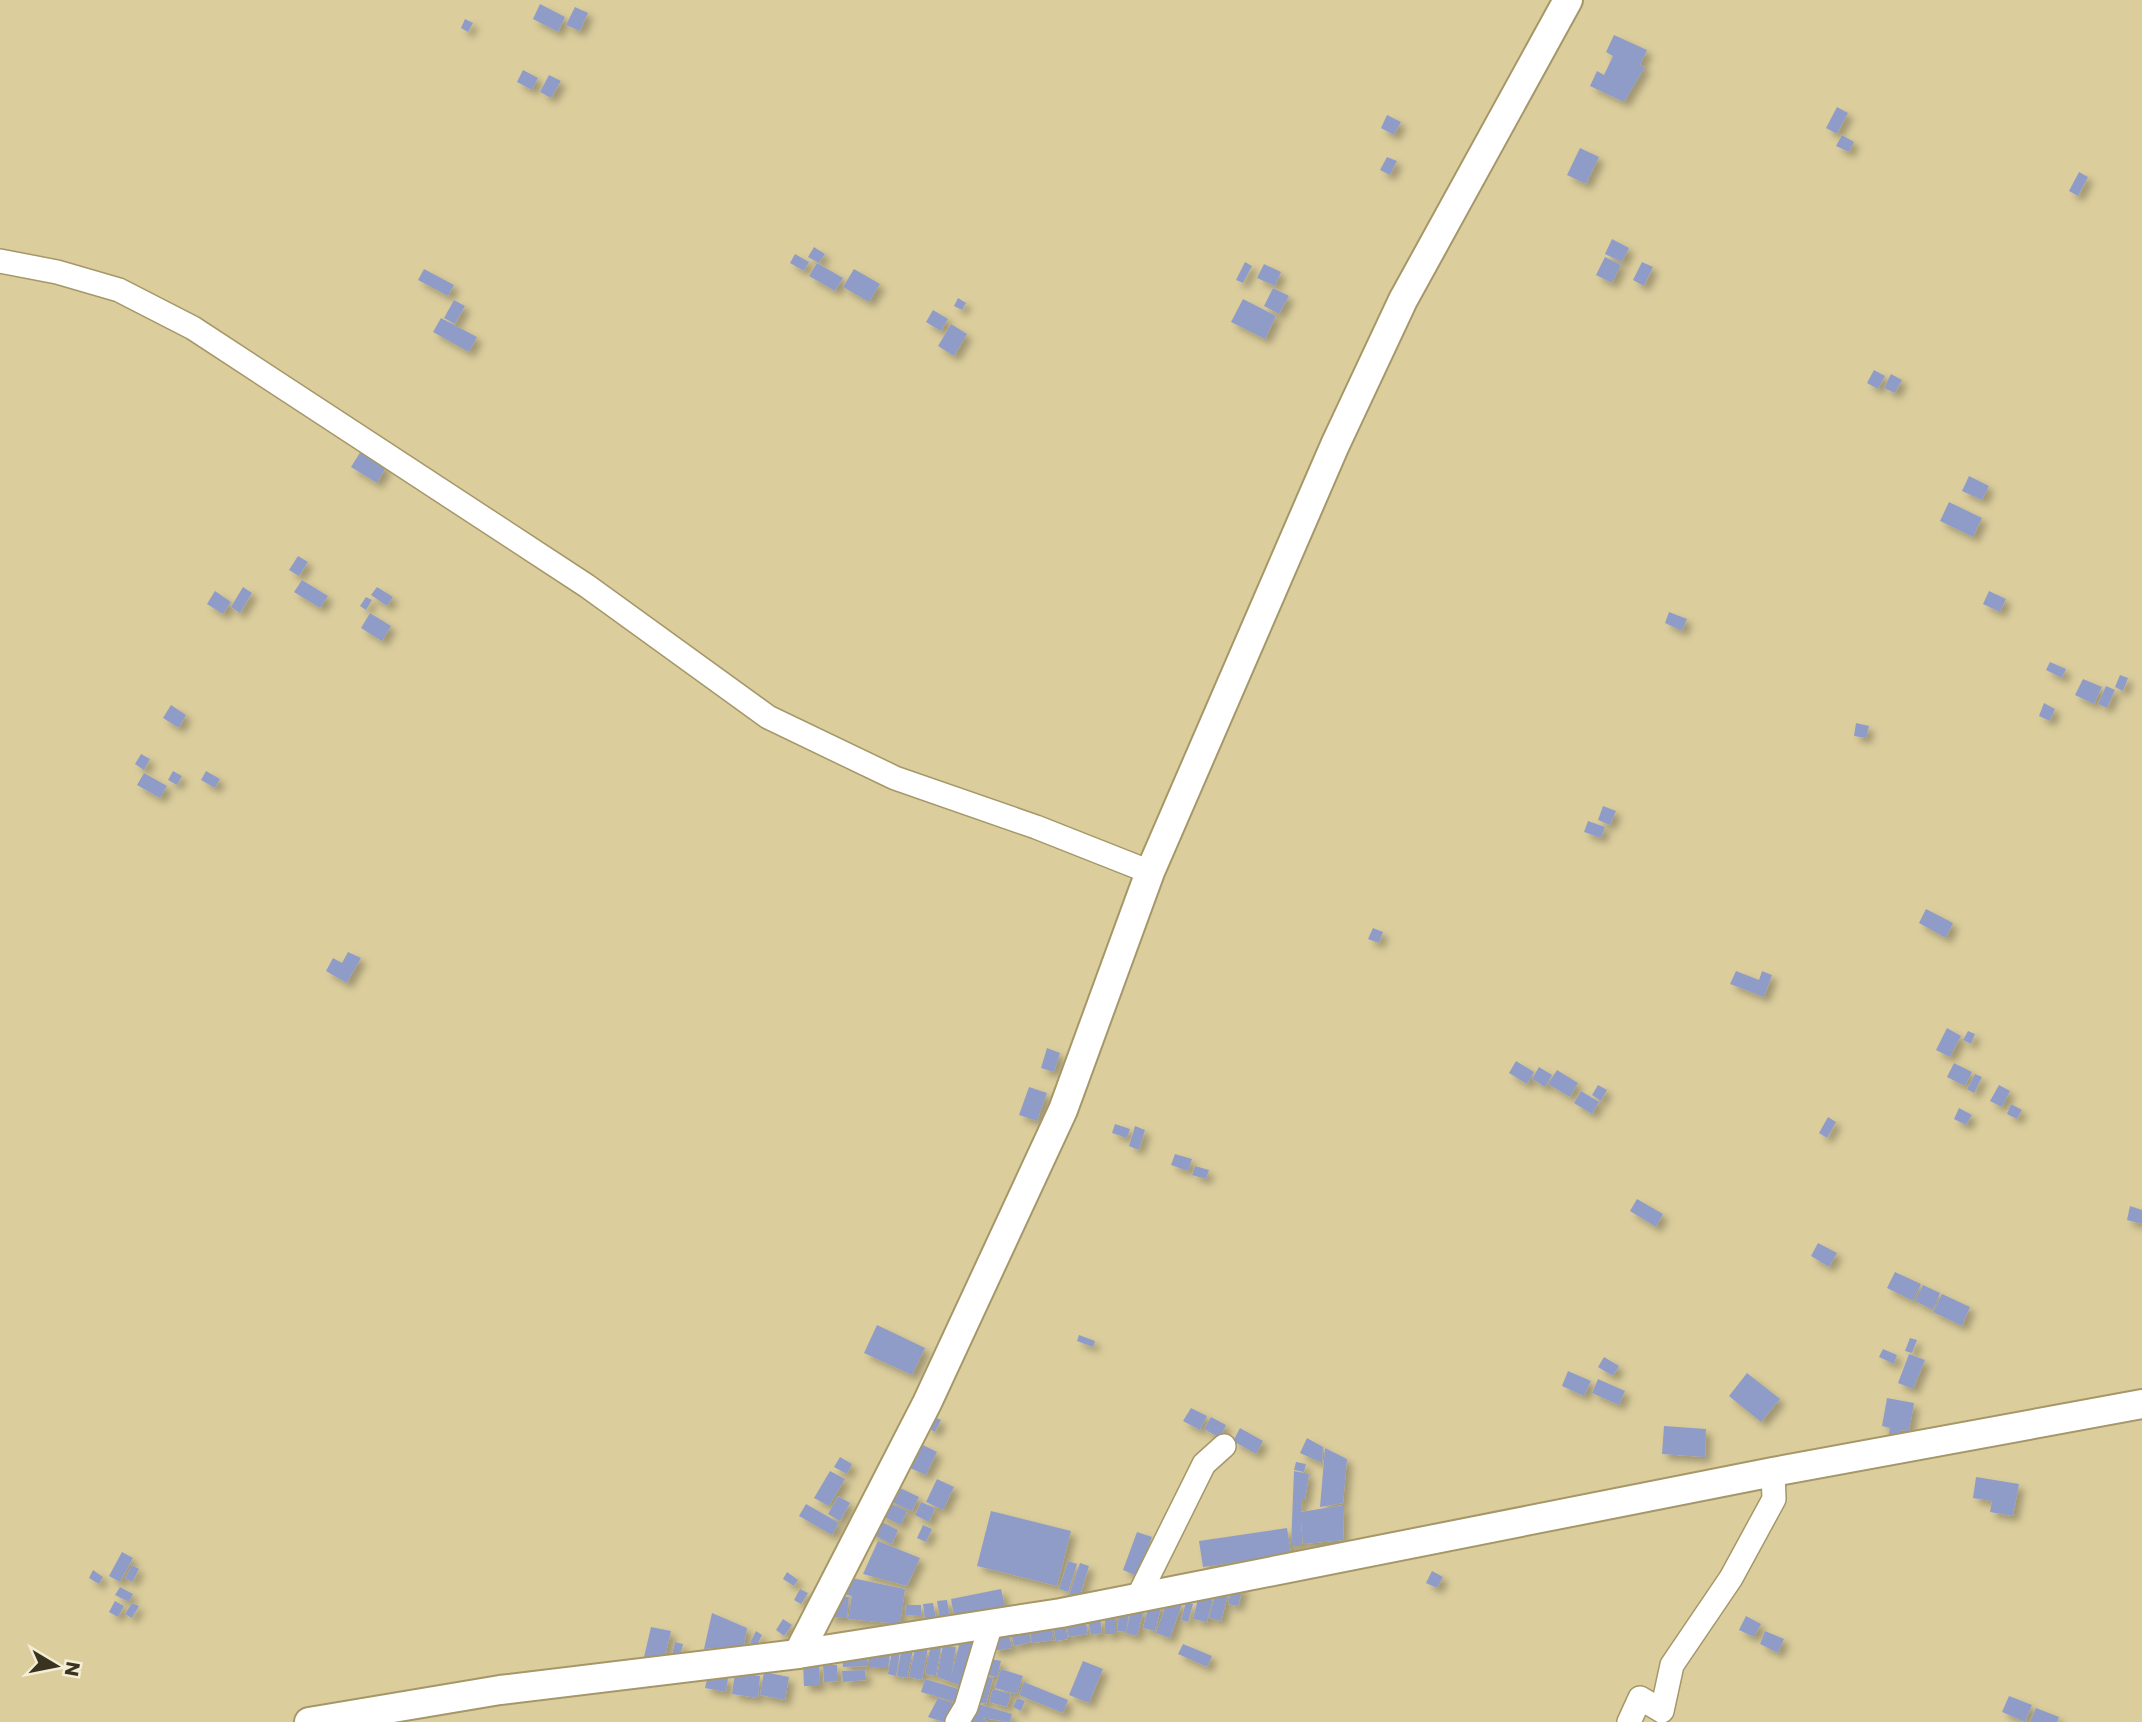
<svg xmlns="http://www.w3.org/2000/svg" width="2142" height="1722" viewBox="0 0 2142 1722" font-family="Poppins,sans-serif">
<defs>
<filter id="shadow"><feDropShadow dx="5.5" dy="5.5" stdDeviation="3.5" flood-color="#0004"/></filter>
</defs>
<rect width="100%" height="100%" fill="#dbcd9c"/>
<g fill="#909cc8" filter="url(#shadow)">
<path d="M540 4 565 17 558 32 533 19Z"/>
<path d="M575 7 588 13 580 31 566 25Z"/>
<path d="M465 19 473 23 468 32 461 28Z"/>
<path d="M1614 35 1647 50 1640 65 1645 67 1624 102 1590 86 1597 71 1604 75 1613 56 1606 52Z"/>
<path d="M523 70 538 78 532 90 517 82Z"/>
<path d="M549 75 561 81 551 98 540 92Z"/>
<path d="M1837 107 1848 113 1837 134 1826 128Z"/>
<path d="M1387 115 1401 122 1394 135 1381 128Z"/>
<path d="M1842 135 1854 142 1849 152 1836 146Z"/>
<path d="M1580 148 1599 157 1586 184 1567 175Z"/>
<path d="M1387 157 1397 161 1390 175 1380 170Z"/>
<path d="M2079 172 2088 177 2078 196 2069 191Z"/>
<path d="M1612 239 1629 248 1622 262 1605 254Z"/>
<path d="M814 247 825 254 819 263 808 257Z"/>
<path d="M795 254 809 262 804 271 790 263Z"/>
<path d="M1605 257 1621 265 1612 283 1596 275Z"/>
<path d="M1245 262 1252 266 1243 283 1236 280Z"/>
<path d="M1642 262 1653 267 1644 286 1633 280Z"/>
<path d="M817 263 843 278 835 291 809 276Z"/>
<path d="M1264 264 1281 272 1275 286 1257 278Z"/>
<path d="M424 269 454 285 448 296 418 280Z"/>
<path d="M854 269 880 284 869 302 843 287Z"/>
<path d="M1273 288 1289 296 1279 314 1264 306Z"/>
<path d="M958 298 966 303 962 310 954 306Z"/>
<path d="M1243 299 1276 316 1265 339 1231 322Z"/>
<path d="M454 300 465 306 455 324 444 318Z"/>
<path d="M933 310 948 319 941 331 926 322Z"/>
<path d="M441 318 477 337 469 352 433 332Z"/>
<path d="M951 324 967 334 954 356 938 346Z"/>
<path d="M1874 370 1885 376 1878 389 1867 383Z"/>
<path d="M1891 374 1902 380 1895 393 1884 388Z"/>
<path d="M361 451 386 467 377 483 351 467Z"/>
<path d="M1969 476 1989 486 1982 500 1962 491Z"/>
<path d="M1949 502 1982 518 1973 537 1940 521Z"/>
<path d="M298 556 308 562 299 576 289 570Z"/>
<path d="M302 580 328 596 320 608 294 592Z"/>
<path d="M243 587 252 593 240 613 231 607Z"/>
<path d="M377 587 393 597 387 606 371 595Z"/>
<path d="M215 591 231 602 223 614 207 604Z"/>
<path d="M1989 591 2006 599 2000 612 1983 604Z"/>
<path d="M366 597 372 600 366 610 360 606Z"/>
<path d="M1669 612 1687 619 1682 631 1665 623Z"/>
<path d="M370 613 391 626 382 641 361 628Z"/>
<path d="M2050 662 2066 669 2062 678 2046 670Z"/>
<path d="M2120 675 2128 678 2123 691 2115 687Z"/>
<path d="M2083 679 2102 687 2094 704 2075 695Z"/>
<path d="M2106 686 2115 690 2107 708 2098 704Z"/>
<path d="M2044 703 2055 709 2050 721 2039 716Z"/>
<path d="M171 705 186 715 179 728 163 718Z"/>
<path d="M1856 723 1869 726 1866 738 1854 736Z"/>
<path d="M141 754 150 759 144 770 135 764Z"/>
<path d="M173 771 182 776 177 785 168 780Z"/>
<path d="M206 771 220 779 215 788 201 780Z"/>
<path d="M144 773 167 786 160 798 137 785Z"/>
<path d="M1603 806 1616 811 1610 825 1598 820Z"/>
<path d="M1588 821 1605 827 1601 838 1584 832Z"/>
<path d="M1926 909 1953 923 1946 938 1919 923Z"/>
<path d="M1373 928 1383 932 1379 943 1368 939Z"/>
<path d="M348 952 361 958 347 983 326 971 333 958 342 963Z"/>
<path d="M1736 971 1759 980 1762 971 1772 975 1764 997 1730 984Z"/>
<path d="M1947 1028 1961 1036 1950 1057 1936 1050Z"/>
<path d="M1968 1031 1975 1034 1971 1044 1963 1040Z"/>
<path d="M1047 1048 1060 1053 1054 1072 1041 1068Z"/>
<path d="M1516 1061 1534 1072 1527 1084 1509 1073Z"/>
<path d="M1954 1063 1972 1072 1965 1086 1947 1077Z"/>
<path d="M1539 1067 1552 1075 1545 1087 1532 1079Z"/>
<path d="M1557 1070 1578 1083 1570 1097 1548 1084Z"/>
<path d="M1975 1074 1982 1077 1974 1093 1967 1089Z"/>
<path d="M1598 1085 1607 1090 1601 1101 1592 1095Z"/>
<path d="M1999 1085 2010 1091 2002 1107 1990 1101Z"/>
<path d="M1029 1087 1047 1093 1037 1121 1019 1115Z"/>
<path d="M1581 1091 1599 1102 1592 1114 1574 1103Z"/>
<path d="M2011 1104 2022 1110 2017 1119 2007 1114Z"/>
<path d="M1959 1108 1972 1115 1966 1125 1954 1119Z"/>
<path d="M1828 1117 1836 1122 1827 1138 1819 1133Z"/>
<path d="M1115 1124 1130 1129 1127 1138 1112 1133Z"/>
<path d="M1135 1126 1145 1130 1139 1150 1129 1146Z"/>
<path d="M1175 1154 1192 1159 1188 1171 1171 1165Z"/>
<path d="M1195 1166 1209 1170 1206 1179 1192 1175Z"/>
<path d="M1637 1199 1663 1214 1656 1227 1630 1211Z"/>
<path d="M2130 1206 2142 1210V1224L2127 1220Z"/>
<path d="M1818 1243 1837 1253 1829 1267 1811 1256Z"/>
<path d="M1895 1272 1921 1284 1913 1301 1887 1288Z"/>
<path d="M1923 1285 1940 1293 1933 1310 1915 1301Z"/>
<path d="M1942 1294 1970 1307 1962 1326 1933 1312Z"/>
<path d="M877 1325 925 1348 912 1375 864 1353Z"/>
<path d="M1079 1335 1095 1341 1093 1347 1077 1341Z"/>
<path d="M1910 1338 1917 1340 1912 1353 1905 1351Z"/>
<path d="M1883 1349 1897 1355 1894 1364 1879 1357Z"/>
<path d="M1909 1354 1925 1360 1913 1389 1898 1383Z"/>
<path d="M1604 1357 1619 1366 1613 1376 1598 1367Z"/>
<path d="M1568 1371 1591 1381 1584 1396 1562 1386Z"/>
<path d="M1747 1373 1780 1399 1761 1422 1729 1396Z"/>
<path d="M1598 1379 1625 1391 1619 1405 1592 1393Z"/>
<path d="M1887 1398 1914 1403 1909 1431 1901 1430 1899 1440 1888 1438 1890 1428 1882 1426Z"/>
<path d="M1191 1408 1207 1416 1200 1430 1183 1421Z"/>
<path d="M932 1416 941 1420 935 1432 926 1427Z"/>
<path d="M1211 1417 1226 1425 1220 1438 1204 1429Z"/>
<path d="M1664 1426 1706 1429 1705 1457 1662 1454Z"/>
<path d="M1240 1428 1263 1441 1256 1454 1233 1441Z"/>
<path d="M1307 1438 1323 1447 1322 1463 1300 1453Z"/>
<path d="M921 1444 937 1452 926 1475 910 1468Z"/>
<path d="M1325 1448 1347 1459 1343 1503 1320 1507Z"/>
<path d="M840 1457 852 1464 847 1474 834 1467Z"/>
<path d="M1296 1462 1306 1464 1304 1472 1294 1470Z"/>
<path d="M830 1471 845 1479 829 1506 814 1498Z"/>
<path d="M1294 1471 1309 1474 1305 1500H1301V1512L1344 1505 1343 1540 1303 1544 1301 1521V1546H1291Z"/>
<path d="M1976 1477 2019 1484 2013 1516 1990 1512 1992 1501 1973 1498Z"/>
<path d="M937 1479 954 1487 943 1510 926 1502Z"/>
<path d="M894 1485 919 1497 912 1511 887 1500Z"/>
<path d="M838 1496 850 1503 840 1521 828 1514Z"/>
<path d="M885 1501 907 1511 901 1525 878 1514Z"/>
<path d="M921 1502 935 1508 929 1522 915 1515Z"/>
<path d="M806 1504 839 1523 832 1535 799 1516Z"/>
<path d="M991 1511 1071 1531 1057 1586 977 1566Z"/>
<path d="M876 1519 898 1530 892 1544 869 1533Z"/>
<path d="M923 1525 932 1529 926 1542 917 1538Z"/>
<path d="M1287 1528 1291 1554 1203 1567 1199 1541Z"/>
<path d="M1137 1532 1152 1537 1137 1576 1123 1570Z"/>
<path d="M878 1541 920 1558 907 1586 863 1574Z"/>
<path d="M122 1552 133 1558 120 1582 109 1576Z"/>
<path d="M1068 1561 1077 1564 1068 1592 1059 1589Z"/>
<path d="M1080 1563 1089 1566 1079 1598 1069 1595Z"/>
<path d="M132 1565 139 1569 132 1582 125 1578Z"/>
<path d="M93 1570 103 1577 99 1584 89 1578Z"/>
<path d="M1432 1571 1443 1577 1437 1588 1426 1583Z"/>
<path d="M787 1572 798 1580 794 1586 783 1579Z"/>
<path d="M847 1577 905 1589 900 1624 848 1619 852 1596 844 1594Z"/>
<path d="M1233 1584 1243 1587 1238 1606 1228 1604Z"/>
<path d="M120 1587 133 1594 129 1602 115 1595Z"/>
<path d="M1217 1588 1229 1590 1221 1621 1209 1618Z"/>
<path d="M800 1589 808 1593 801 1604 794 1600Z"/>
<path d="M1001 1589 1005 1606 954 1616 951 1599Z"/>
<path d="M1200 1591 1214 1594 1207 1622 1193 1619Z"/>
<path d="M835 1595 849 1597 847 1618 827 1617Z"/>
<path d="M1168 1599 1182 1604 1170 1638 1156 1633Z"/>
<path d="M947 1600 950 1617 940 1619 937 1601Z"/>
<path d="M1150 1600 1162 1604 1155 1631 1143 1628Z"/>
<path d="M115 1601 124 1606 118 1617 109 1612Z"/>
<path d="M1186 1602 1193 1604 1188 1622 1181 1620Z"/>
<path d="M132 1603 139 1606 132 1618 125 1614Z"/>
<path d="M933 1603 936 1619 925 1620 923 1604Z"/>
<path d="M906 1605H921V1615H905Z"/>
<path d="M1120 1607 1130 1608 1126 1632 1117 1631Z"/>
<path d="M1132 1607 1144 1609 1137 1636 1126 1633Z"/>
<rect x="1105" y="1609" width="10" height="25"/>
<path d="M712 1613 747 1628 744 1646 704 1649Z"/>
<path d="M1746 1616 1761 1624 1754 1637 1739 1630Z"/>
<path d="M1063 1617 1068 1639 1056 1641 1052 1619Z"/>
<path d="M1100 1617 1102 1633 1091 1635 1088 1620Z"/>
<path d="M783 1619 792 1625 784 1636 776 1630Z"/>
<path d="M1085 1619 1088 1634 1069 1637 1066 1623Z"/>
<path d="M1050 1620 1054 1640 1032 1643 1029 1624Z"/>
<path d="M1028 1625 1031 1642 1014 1646 1010 1628Z"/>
<path d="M651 1627 671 1631 664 1661 644 1657Z"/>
<path d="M756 1631 762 1635 757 1645 750 1643Z"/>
<path d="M1008 1631 1012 1648 993 1651 990 1635Z"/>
<path d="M1765 1631 1784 1639 1778 1653 1760 1644Z"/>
<path d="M977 1641 965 1687 937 1677 943 1645 956 1647 951 1677 959 1645Z"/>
<path d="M675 1642 683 1644 680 1656 672 1655Z"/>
<path d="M931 1644 941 1647 936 1676 925 1674Z"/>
<path d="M1183 1644 1212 1656 1207 1667 1178 1654Z"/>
<path d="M928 1647 922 1680 909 1677 915 1649Z"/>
<path d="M913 1650 907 1678 897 1676 901 1652Z"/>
<path d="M892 1651 900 1652 896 1676 888 1674Z"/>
<path d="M867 1652 868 1666 843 1667 842 1654Z"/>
<path d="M890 1655 888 1667H869V1656Z"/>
<path d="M986 1658 1001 1661 997 1677 983 1674Z"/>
<path d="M1083 1661 1103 1669 1089 1703 1069 1695Z"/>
<path d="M819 1663 820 1686H804L803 1664Z"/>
<path d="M823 1665H837L838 1681 824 1682Z"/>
<path d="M1001 1669 1023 1676 1017 1694 995 1688Z"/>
<path d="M865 1670 866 1680 843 1682 842 1671Z"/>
<path d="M735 1672 760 1676 758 1698 732 1694Z"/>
<path d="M764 1672 789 1677 785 1700 760 1695Z"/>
<path d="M708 1675 728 1678 726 1692 705 1688Z"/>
<path d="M981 1675 993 1678 986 1704 975 1701Z"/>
<path d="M925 1679 962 1690 959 1703 921 1692Z"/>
<path d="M1024 1682 1068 1700 1063 1713 1019 1695Z"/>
<path d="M993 1689 1011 1694 1007 1707 989 1702Z"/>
<path d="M2009 1696 2032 1705 2025 1722 2002 1712Z"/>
<path d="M938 1698 955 1704 944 1722 928 1717Z"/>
<path d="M1017 1698 1025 1701 1021 1711 1013 1707Z"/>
<path d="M975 1703 1012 1714 1010 1722 982 1718 988 1722H969Z"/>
<path d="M2036 1708 2059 1717 2057 1722H2030Z"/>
</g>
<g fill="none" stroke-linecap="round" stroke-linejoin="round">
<g stroke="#a59768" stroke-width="26">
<g id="minor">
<path d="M0 261 57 272 119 290 193 328 587 586 768 717 895 778 1036 827 1150 872"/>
<path d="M1137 1599 1204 1464 1224 1446"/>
<path d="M957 1722 966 1707 991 1624"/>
<path d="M1629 1722 1640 1698 1662 1711 1672 1665 1731 1578 1774 1499 1773 1472"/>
</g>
</g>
<g stroke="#a59768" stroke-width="32">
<g id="tertiary">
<path d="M798 1654 927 1403 1063 1110 1150 872 1335 445 1403 300 1568 0"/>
<path d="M309 1722 500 1690 798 1654 1061 1613 1773 1472 2142 1404"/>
</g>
</g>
<use href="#minor" stroke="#fff" stroke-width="23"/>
<use href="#tertiary" stroke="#fff" stroke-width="28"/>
</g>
<g transform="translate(56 1666) rotate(100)" stroke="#f5eed5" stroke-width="5" paint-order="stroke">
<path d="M0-5L12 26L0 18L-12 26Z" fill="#39331f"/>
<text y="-10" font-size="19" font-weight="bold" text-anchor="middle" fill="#39331f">N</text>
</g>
</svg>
